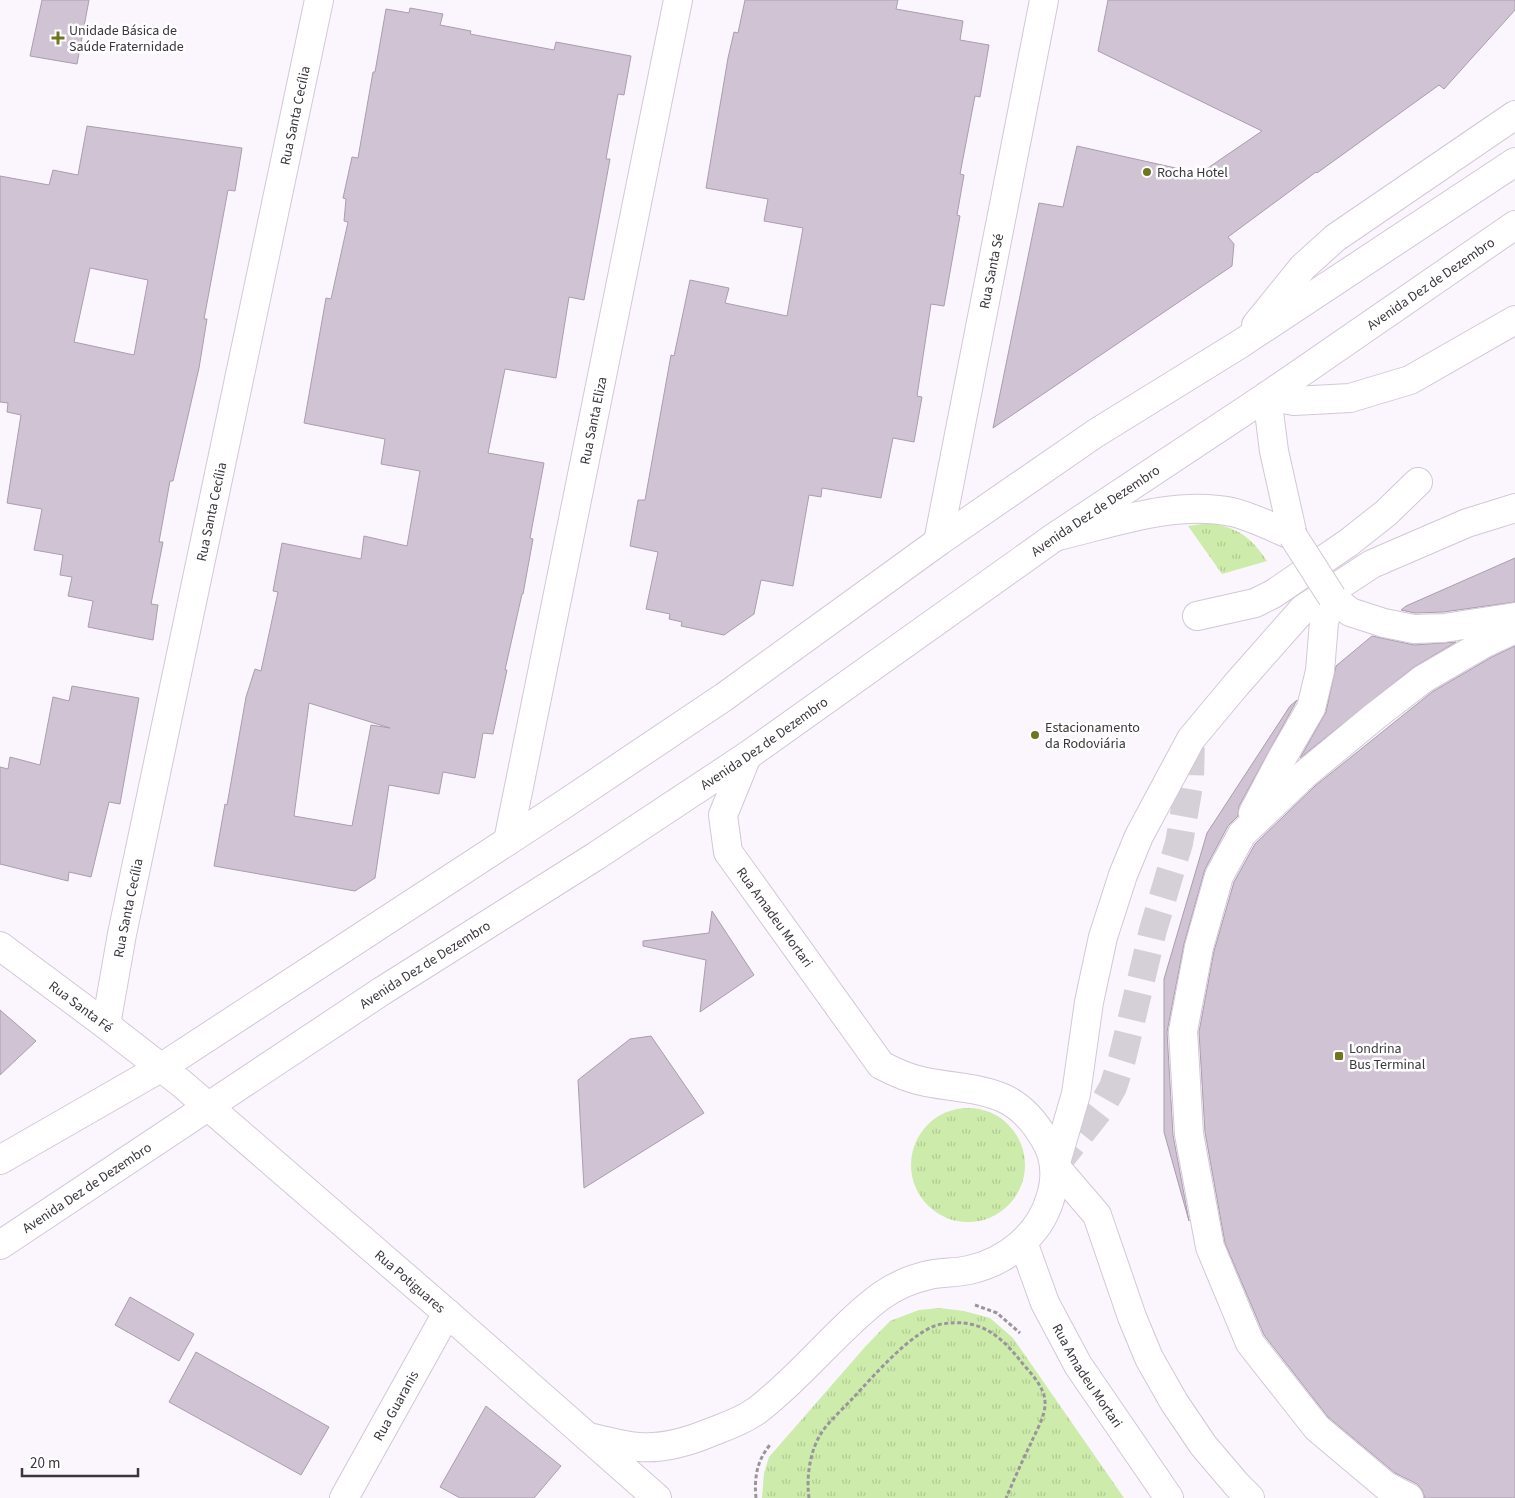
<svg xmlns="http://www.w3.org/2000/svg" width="1515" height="1498" viewBox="0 0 1515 1498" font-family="'Source Sans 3',sans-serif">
<defs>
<pattern id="grass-tufts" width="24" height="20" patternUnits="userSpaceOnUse" patternTransform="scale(1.25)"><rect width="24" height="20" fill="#cdebaa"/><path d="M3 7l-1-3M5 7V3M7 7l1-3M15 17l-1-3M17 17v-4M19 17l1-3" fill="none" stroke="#b1ca93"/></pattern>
</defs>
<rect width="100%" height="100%" fill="#fbf6fd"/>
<g fill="url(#grass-tufts)">
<path d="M1208 523C1237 527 1251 537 1267 561L1222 574 1188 526Z"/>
<circle cx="968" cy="1165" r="57"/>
<path d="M940 1308 964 1311 990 1318 1013 1338 1124 1498H762L764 1473 769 1457 865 1347 890 1321 919 1310Z"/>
</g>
<g fill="#d0c3d4" stroke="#aa9eae" fill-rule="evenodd">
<path d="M42 0H89L77 64 30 56Z"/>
<path d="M745 0H898L896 9 963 21 960 40 989 45 980 97 975 96 960 174 964 175 957 215 960 216 944 306 931 304 917 396 922 397 914 442 893 438 881 498 822 488 821 497 809 495 793 586 761 580 754 614 724 635 681 626 682 622 669 619 670 614 646 609 658 552 630 546 638 500H645L671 355 674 356 690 280 729 288 725 303 787 316 803 228 764 221 768 199 706 188 728 58 734 32 738 33Z"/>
<path d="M1108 0H1515V10L1444 89 1439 85 1317 173 1316 172 1228 237 1234 244 1232 266 993 428 1039 203 1063 207 1077 146 1189 171 1202 172 1262 131 1098 51Z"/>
<path d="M410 8 443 14 440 25 471 31 470 34 554 50 556 42 631 56 624 95 618 94 606 159H610L584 300 569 297 556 378 505 369 488 453 544 463 530 538 533 539 523 594H522L505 670H507L493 734 483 733 475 778 443 772 439 794 389 785 375 878 355 891 214 866 225 804 227 805 246 697 255 669 261 671 278 592 273 591 282 543 361 559 364 536 407 546 420 471 381 464 385 439 304 423 326 298 331 299 348 222 344 221 346 199 343 198 352 157 358 158 373 72H375L386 9 409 13ZM309 703 390 728 371 725 352 826 294 816Z"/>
<path d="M87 126 242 148 235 191 228 190 204 319H207L199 368 173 481H170L159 542H163L151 604 158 605 153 640 88 627 93 601 68 596 72 577 60 575 63 555 34 550 42 509 7 503 21 415 7 412 8 403 0 402V176L49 185 53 170 78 175ZM90 268 148 280 134 355 74 342Z"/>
<path d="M1515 558V602L1443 612 1415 613 1401 610 1406 606Z"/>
<path d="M1372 636 1414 645 1456 642 1414 667 1300 758 1326 712 1336 666Z"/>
<path d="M1515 646V1498H1425L1422 1490 1417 1484 1395 1473 1328 1417 1264 1335 1225 1243 1205 1132 1199 1032 1214 951 1234 882 1255 844 1315 786 1432 692 1492 657Z"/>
<path d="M72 686 139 698 120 804 109 802 91 877 69 872 68 881 0 864V767L8 769 10 757 40 765 53 697 69 701Z"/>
<path d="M1297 700 1239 806 1238 816 1228 826 1205 869 1184 944 1167 1032 1173 1135 1189 1221 1164 1132V979L1207 833 1290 706Z"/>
<path d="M712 911 754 975 700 1012 706 960 643 946V941L709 933Z"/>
<path d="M0 1010 36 1041 0 1075Z"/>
<path d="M651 1036 704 1113 584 1188 578 1080 630 1039Z"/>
<path d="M130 1297 194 1334 179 1361 115 1325Z"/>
<path d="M196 1352 329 1427 301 1475 169 1402Z"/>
<path d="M486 1406 561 1466 534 1498H460L440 1487Z"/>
</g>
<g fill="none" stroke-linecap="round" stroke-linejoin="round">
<path stroke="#d5d0d7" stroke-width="28" stroke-dasharray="28 14" stroke-linecap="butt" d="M1055 1166 1101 1108 1113 1087 1122 1059 1153 930 1179 843 1190 780 1191 739"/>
<g stroke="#d3c7d7" stroke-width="30">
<g id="minor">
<path d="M1267 396 1274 451 1293 536"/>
<path d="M1058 536C1113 523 1175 500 1232 512 1253 517 1274 528 1293 536"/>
<path id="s1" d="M938 542 1044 0"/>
<path d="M1197 616 1255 603 1273 594 1348 543 1386 513 1418 482"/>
<path d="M1253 813 1282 758 1311 708 1320 671 1324 622 1332 597 1350 612 1384 623 1414 629 1444 628 1515 617"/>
<path id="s2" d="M508 841 678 0"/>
<path id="s3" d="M0 946 106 1025 181 1083 447 1313 657 1498"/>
<path id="s4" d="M106 1025 122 934 319 0"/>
<path id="s5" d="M1023 1242 1045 1303 1078 1365 1169 1498"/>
<path d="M588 1437C604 1440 622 1446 639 1447 664 1449 687 1442 709 1433 724 1427 740 1422 753 1413 760 1409 766 1403 772 1398 810 1366 841 1326 881 1296 895 1286 911 1279 929 1275 942 1272 956 1273 969 1270 1005 1262 1039 1236 1050 1199 1057 1178 1056 1157 1044 1138 1014 1086 978 1092 926 1082 910 1079 896 1073 881 1065L728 852 723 815 747 756"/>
<path id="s6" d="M344 1498 447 1313"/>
<path d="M1250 1498 1237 1485 1203 1445 1174 1402 1149 1358 1132 1317 1097 1215 1055 1166 1076 1094 1089 1002 1103 937 1123 875 1139 836 1191 739 1236 685 1303 609 1372 564 1467 523 1515 508"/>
<path d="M1409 1498 1386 1486 1317 1428 1250 1343 1210 1247 1189 1134 1183 1031 1199 947 1219 876 1242 834 1305 774 1374 717 1423 679 1485 643 1515 629"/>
</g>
</g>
<g stroke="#d3c7d7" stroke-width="30">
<g id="highway">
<path d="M1256 325 1303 267 1335 238 1515 115"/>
<path d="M1267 396 1294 401 1350 398 1410 380 1515 320"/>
<path d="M0 1160 162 1067 563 805 724 697 938 542 1096 433 1240 344 1515 162"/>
<path id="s7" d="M0 1245 382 991 596 856 747 756 1056 536 1267 396 1515 225"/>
</g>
</g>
<g stroke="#9a959c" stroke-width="3" stroke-dasharray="4 2.5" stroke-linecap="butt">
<path d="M975 1305 997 1313 1020 1333"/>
<path d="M756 1498C754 1478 757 1460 770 1445"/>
<path d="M809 1498C806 1477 810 1450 822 1432 830 1420 843 1409 853 1398 872 1378 914 1328 942 1324 977 1318 998 1333 1019 1359 1029 1372 1046 1387 1045 1404 1045 1417 1036 1431 1031 1443 1022 1461 1014 1480 1006 1498"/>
</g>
<use href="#minor" stroke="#fff" stroke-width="28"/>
<use href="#highway" stroke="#fff" stroke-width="28"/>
<g stroke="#d3c7d7" stroke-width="30" stroke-linecap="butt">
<path id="minor-bridge" d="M1293 536 1332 597"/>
</g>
<use href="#minor-bridge" stroke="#fff" stroke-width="28"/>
</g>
<g fill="#70761e" stroke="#fff" stroke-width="2">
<path d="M55.5 30.5h5v5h5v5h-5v5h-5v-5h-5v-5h5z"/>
<circle cx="1147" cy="172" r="5"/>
<circle cx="1035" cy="735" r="5"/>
<rect x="1334" y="1051" width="10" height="10" rx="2.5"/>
</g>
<g text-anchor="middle" stroke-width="5" stroke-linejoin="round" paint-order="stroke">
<g font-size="14" fill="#3b363d" stroke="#fff" text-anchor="start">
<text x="69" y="35">Unidade Básica de<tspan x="69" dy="16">Saúde Fraternidade</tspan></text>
<text x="1157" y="177">Rocha Hotel</text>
<text x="1045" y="732">Estacionamento<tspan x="1045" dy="16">da Rodoviária</tspan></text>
<text x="1349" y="1053">Londrina<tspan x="1349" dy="16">Bus Terminal</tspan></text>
</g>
<g font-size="14" fill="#3b363d" stroke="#fff">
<text dy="5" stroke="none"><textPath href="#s4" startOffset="929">Rua Santa Cecília</textPath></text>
<text dy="5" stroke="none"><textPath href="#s1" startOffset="276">Rua Santa Sé</textPath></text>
<text dy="5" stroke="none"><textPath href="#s7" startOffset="1724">Avenida Dez de Dezembro</textPath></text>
<text dy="5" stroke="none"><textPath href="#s2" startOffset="429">Rua Santa Eliza</textPath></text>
<text dy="5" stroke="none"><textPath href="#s7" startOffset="1319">Avenida Dez de Dezembro</textPath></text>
<text dy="5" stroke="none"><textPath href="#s4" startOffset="524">Rua Santa Cecília</textPath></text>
<text dy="5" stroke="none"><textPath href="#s7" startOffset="914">Avenida Dez de Dezembro</textPath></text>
<text dy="5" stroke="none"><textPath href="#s4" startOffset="119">Rua Santa Cecília</textPath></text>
<text transform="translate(775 917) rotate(54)" y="5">Rua Amadeu Mortari</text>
<text dy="5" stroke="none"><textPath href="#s7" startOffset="509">Avenida Dez de Dezembro</textPath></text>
<text dy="5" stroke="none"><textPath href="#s3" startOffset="101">Rua Santa Fé</textPath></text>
<text dy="5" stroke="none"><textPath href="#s7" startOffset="104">Avenida Dez de Dezembro</textPath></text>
<text dy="5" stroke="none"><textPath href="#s3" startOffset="530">Rua Potiguares</textPath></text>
<text dy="5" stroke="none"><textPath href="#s5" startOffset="149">Rua Amadeu Mortari</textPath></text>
<text dy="5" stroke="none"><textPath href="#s6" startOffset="106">Rua Guaranis</textPath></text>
</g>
</g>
<path d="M22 1468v8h116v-8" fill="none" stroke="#3b363d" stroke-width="2.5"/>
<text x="30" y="1468" font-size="15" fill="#3b363d" stroke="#ffffff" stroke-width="4" paint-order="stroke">20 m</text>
</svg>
